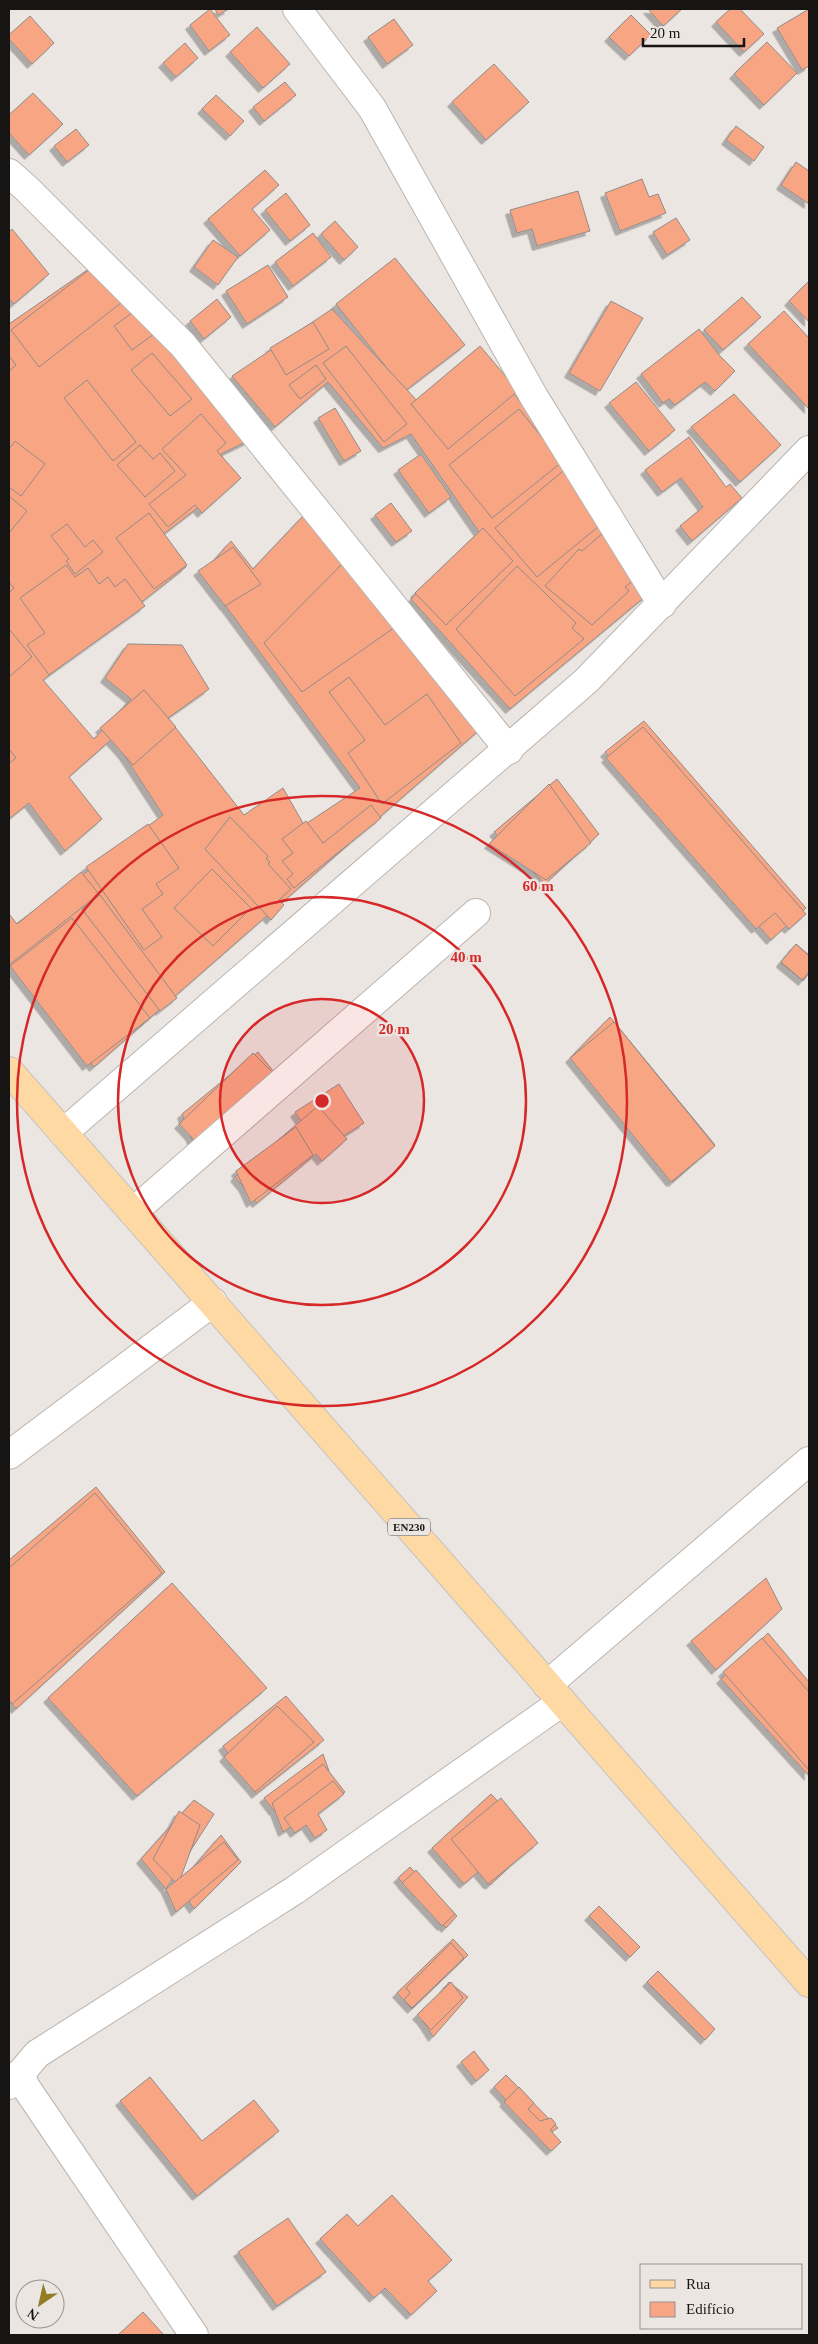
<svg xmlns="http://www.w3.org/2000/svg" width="818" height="2344" viewBox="0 0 818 2344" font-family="Georgia,serif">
<defs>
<filter id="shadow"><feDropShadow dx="-4.5" dy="4.5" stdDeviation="0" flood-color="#0004"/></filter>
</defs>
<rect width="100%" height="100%" fill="#ece6e2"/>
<g fill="#f8a584" stroke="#918b89" filter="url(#shadow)">
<path d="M210 9 230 35 209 51 190 25Z"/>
<path d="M215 9H229L218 15Z"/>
<path d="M648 9H682L663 26Z"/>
<path d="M730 9H740L764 34 744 52 716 22Z"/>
<path d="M809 9V66L802 70 777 28Z"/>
<path d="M631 15 651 35 629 56 609 37Z"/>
<path d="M30 16 54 43 32 64 9 39V35Z"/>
<path d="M394 19 413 45 387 64 368 37Z"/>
<path d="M257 27 290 64 263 88 230 52Z"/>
<path d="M767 42 797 73 764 105 734 74Z"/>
<path d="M185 43 198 58 176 77 163 63Z"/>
<path d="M494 64 529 102 486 140 452 102Z"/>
<path d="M285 82 296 95 264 121 253 107Z"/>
<path d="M33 93 63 124 29 155 9 133V115Z"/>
<path d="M216 95 244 121 230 136 202 109Z"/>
<path d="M736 126 764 147 754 161 726 140Z"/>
<path d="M76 129 89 145 67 162 54 146Z"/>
<path d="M796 162 809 171V204L781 185Z"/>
<path d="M265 170 279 185 252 209 270 230 240 256 208 219Z"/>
<path d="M642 179 649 197 658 194 666 213 620 231 605 193Z"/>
<path d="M578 191 590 231 537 246 532 229 517 233 510 210Z"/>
<path d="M286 193 310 225 290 241 265 210Z"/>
<path d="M676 218 690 240 667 255 653 232Z"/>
<path d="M335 221 358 247 344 260 321 234Z"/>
<path d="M12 229 49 274 14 304 9 298V232Z"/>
<path d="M313 233 331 257 293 286 275 262Z"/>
<path d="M213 240 238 257 218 285 194 267Z"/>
<path d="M109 255 252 439 221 454 234 480 156 540 186 567 43 680 94 739 131 699 105 678 128 644 182 645 209 689 168 718 244 815 283 788 304 825 360 788 202 574 231 541 253 569 304 515 484 726 94 1067 9 964V916L16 924 163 815 113 738 69 777 102 819 65 851 29 803 9 819V324Z"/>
<path d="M395 258 465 345 405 391 336 304Z"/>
<path d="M98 263 126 299 39 367 11 330Z"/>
<path d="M268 265 288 297 247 324 226 291Z"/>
<path d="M809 281V322L789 301Z"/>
<path d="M742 297 761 317 723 350 704 330Z"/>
<path d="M217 299 231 317 204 339 190 321Z"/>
<path d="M611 301 643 318 600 391 569 373Z"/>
<path d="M332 309 434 419 496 370 659 585 510 709 411 599 479 532 411 434 383 448 328 382 275 427 232 376Z"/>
<path d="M136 310 154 334 132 350 114 326Z"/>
<path d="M784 311 809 338V409L748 344Z"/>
<path d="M313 322 329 349 286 375 270 348Z"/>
<path d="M699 329 720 356 735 371 715 391 705 382 675 405 669 399 663 403 641 374Z"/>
<path d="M346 346 407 424 384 442 323 363Z"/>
<path d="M480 346 518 391 448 449 411 404Z"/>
<path d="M152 353 192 399 170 416 131 370Z"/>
<path d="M9 356 16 365 9 371Z"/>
<path d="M316 365 326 379 300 399 289 385Z"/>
<path d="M87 380 136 442 113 461 64 398Z"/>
<path d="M636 382 675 430 649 451 609 403Z"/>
<path d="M734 394 781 445 740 482 691 427Z"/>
<path d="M335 408 361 451 344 461 318 418Z"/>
<path d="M519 409 562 462 492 518 449 465Z"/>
<path d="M201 414 226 443 217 451 241 478 202 513 195 505 168 527 149 504 186 475 162 449Z"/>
<path d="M689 437 726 487 730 484 742 498 692 541 680 526 703 507 681 478 662 492 645 470Z"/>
<path d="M15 441 45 464 21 496 9 487V449Z"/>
<path d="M140 445 153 459 160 453 175 471 145 497 117 465Z"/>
<path d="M421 454 451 497 429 513 398 470Z"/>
<path d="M563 471 605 521 537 577 495 528Z"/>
<path d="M9 496 27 511 9 533Z"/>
<path d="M391 503 412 531 396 542 375 515Z"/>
<path d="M149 513 187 565 154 589 116 538Z"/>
<path d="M67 524 85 547 93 540 103 552 75 574 66 561 69 559 51 536Z"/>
<path d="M483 528 513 561 446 625 415 593Z"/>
<path d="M603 533 639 576 625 587 629 591 592 625 545 586 579 549 582 551Z"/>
<path d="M233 547 261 584 225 606 198 571Z"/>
<path d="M343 563 398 625 302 692 264 643Z"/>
<path d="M66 565 75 577 88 568 99 584 108 577 115 587 125 579 145 606 49 675 27 645 45 633 20 598Z"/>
<path d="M517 566 576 623 572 628 584 639 515 696 456 629Z"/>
<path d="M9 582 14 588 9 593Z"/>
<path d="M9 629 32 657 9 677Z"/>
<path d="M349 677 385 725 427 694 461 743 382 804 348 753 365 740 329 692Z"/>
<path d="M144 690 176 727 133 765 100 728Z"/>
<path d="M644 721 806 908 771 940 605 752Z"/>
<path d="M643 727 806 914 789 929 775 913 756 929 606 758Z"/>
<path d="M9 749 16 758 9 763Z"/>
<path d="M557 779 599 834 545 884 494 832Z"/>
<path d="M549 784 591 843 546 880 489 844Z"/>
<path d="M371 805 381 818 294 888 287 879 293 874 282 861 293 853 282 839 306 821 323 843Z"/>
<path d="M230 817 268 856 266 859 270 862 268 864 291 889 279 900 284 905 271 920 205 849Z"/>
<path d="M148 824 179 868 156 884 163 894 142 909 162 937 144 950 86 867Z"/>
<path d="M212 869 251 908 213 946 174 908Z"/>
<path d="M81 872 99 894 9 965V914L17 924Z"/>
<path d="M100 895 177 998 160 1011 82 909Z"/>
<path d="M72 918 150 1018 87 1066 10 966Z"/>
<path d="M796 944 809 955V973L803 981 781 963Z"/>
<path d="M796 944 809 956V972L802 980 781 962Z"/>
<path d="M610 1017 715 1145 673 1182 571 1057Z"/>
<path d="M614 1022 715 1146 671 1182 570 1058Z"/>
<path d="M258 1052 274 1072 194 1145 182 1114Z"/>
<path d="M253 1053 274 1074 199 1145 179 1124Z"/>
<path d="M339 1084 364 1123 320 1151 295 1112Z"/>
<path d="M318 1106 347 1139 322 1161 316 1154 257 1203 235 1177Z"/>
<path d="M296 1127 313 1155 251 1203 236 1171Z"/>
<path d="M96 1487 165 1572 16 1709 9 1700V1560Z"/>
<path d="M95 1493 162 1573 12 1704 9 1700V1568Z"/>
<path d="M766 1578 782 1609 716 1670 691 1641Z"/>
<path d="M172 1583 267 1688 137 1796 48 1698Z"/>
<path d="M768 1633 809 1682V1776L721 1679Z"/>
<path d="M762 1638 809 1692V1770L723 1672Z"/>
<path d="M286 1696 324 1740 256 1794 223 1746Z"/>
<path d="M277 1706 314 1742 255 1792 224 1757Z"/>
<path d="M323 1754 329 1771 274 1811 264 1798Z"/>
<path d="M323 1764 345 1792 283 1832 272 1803Z"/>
<path d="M333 1781 344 1794 318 1814 327 1830 315 1838 306 1825 295 1833 284 1818Z"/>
<path d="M491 1794 536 1842 490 1885 478 1872 464 1884 432 1848Z"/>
<path d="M501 1798 538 1843 488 1884 451 1839Z"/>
<path d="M194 1800 214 1814 166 1889 141 1859Z"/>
<path d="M179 1811 200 1825 178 1885 153 1859Z"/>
<path d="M221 1835 241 1862 194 1909 178 1885Z"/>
<path d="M224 1842 238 1860 176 1912 166 1889Z"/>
<path d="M410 1867 457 1916 446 1928 398 1878Z"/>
<path d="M416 1870 455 1914 442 1926 402 1883Z"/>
<path d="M599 1906 640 1947 630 1957 589 1916Z"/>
<path d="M453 1939 468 1955 412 2009 397 1993Z"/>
<path d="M451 1943 464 1958 412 2008 404 2000 410 1993 406 1988Z"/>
<path d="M658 1971 715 2029 705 2040 647 1982Z"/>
<path d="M449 1982 468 1997 433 2037 421 2018Z"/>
<path d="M451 1982 463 1998 431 2030 417 2015Z"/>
<path d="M474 2051 489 2070 476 2081 461 2062Z"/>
<path d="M506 2075 558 2128 541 2138 494 2087Z"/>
<path d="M150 2077 202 2141 254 2100 279 2131 197 2196 120 2101Z"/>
<path d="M519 2087 534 2103 528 2109 540 2121 551 2118 556 2124 550 2130 561 2142 551 2151 504 2102Z"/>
<path d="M392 2195 452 2260 428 2281 437 2291 411 2315 385 2288 374 2298 320 2239 347 2214 358 2226Z"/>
<path d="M288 2218 326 2272 277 2306 238 2252Z"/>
<path d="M143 2312 164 2335H118Z"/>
</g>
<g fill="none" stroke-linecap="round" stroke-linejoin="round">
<g stroke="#bab5b1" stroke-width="30">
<g id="minor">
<path d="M297 9 372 108 534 397 662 604"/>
<path d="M9 173 26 188 183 345 509 750"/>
<path d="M63 1133 586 681 809 450"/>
<path d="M133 1212 476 913"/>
<path d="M9 1455 213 1302"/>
<path d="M547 1685 809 1461"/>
<path d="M21 2073 25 2086 194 2335"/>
<path d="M9 2085 21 2073 37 2054 295 1890 562 1702"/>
</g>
</g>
<g stroke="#c3c2c2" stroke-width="30">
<path id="major" d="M9 1071 809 1983"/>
</g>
<use href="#minor" stroke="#fff" stroke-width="28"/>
<use href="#major" stroke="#fed9a3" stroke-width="28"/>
</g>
<circle cx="322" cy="1101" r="102" fill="#d62828" fill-opacity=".12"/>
<g fill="none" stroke="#d62828" stroke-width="2.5">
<circle cx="322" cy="1101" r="102"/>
<circle cx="322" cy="1101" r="204"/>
<circle cx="322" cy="1101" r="305"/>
</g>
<g text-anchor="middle" stroke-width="5" stroke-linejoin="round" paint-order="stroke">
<rect fill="#ece6e2" stroke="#575452" stroke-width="1" x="388" y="1518.5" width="42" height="17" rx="4"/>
<g font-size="11" font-weight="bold" fill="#171514">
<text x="409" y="1531">EN230</text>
</g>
</g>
<circle cx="322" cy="1101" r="8" fill="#d62828" stroke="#ece6e2" stroke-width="2.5"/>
<g font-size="15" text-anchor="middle" font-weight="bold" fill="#d62828" stroke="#ece6e2" stroke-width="5" stroke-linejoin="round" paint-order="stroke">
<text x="538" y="891">60 m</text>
<text x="466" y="962">40 m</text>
<text x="394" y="1034">20 m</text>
</g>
<rect width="818" height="2344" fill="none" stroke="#171514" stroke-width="20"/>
<rect x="640" y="2264" width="162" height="65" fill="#ece6e2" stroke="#979290"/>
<rect x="650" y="2280" width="25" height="8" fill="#fed9a3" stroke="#979290"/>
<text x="686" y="2289" font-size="15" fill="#171514">Rua</text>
<rect x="650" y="2302" width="25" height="15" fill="#f8a584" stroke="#979290"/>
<text x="686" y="2314" font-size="15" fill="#171514">Edifício</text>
<g transform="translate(40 2304) rotate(214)"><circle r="24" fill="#ece6e2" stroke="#979290"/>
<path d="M0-4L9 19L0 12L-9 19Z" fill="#927d24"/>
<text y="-8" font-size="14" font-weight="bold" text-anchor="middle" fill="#171514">N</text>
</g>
<path d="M643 38v8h101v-8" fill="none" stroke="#171514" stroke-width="2.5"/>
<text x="650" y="38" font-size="15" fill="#171514" stroke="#ece6e2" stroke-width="4" paint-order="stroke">20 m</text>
</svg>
